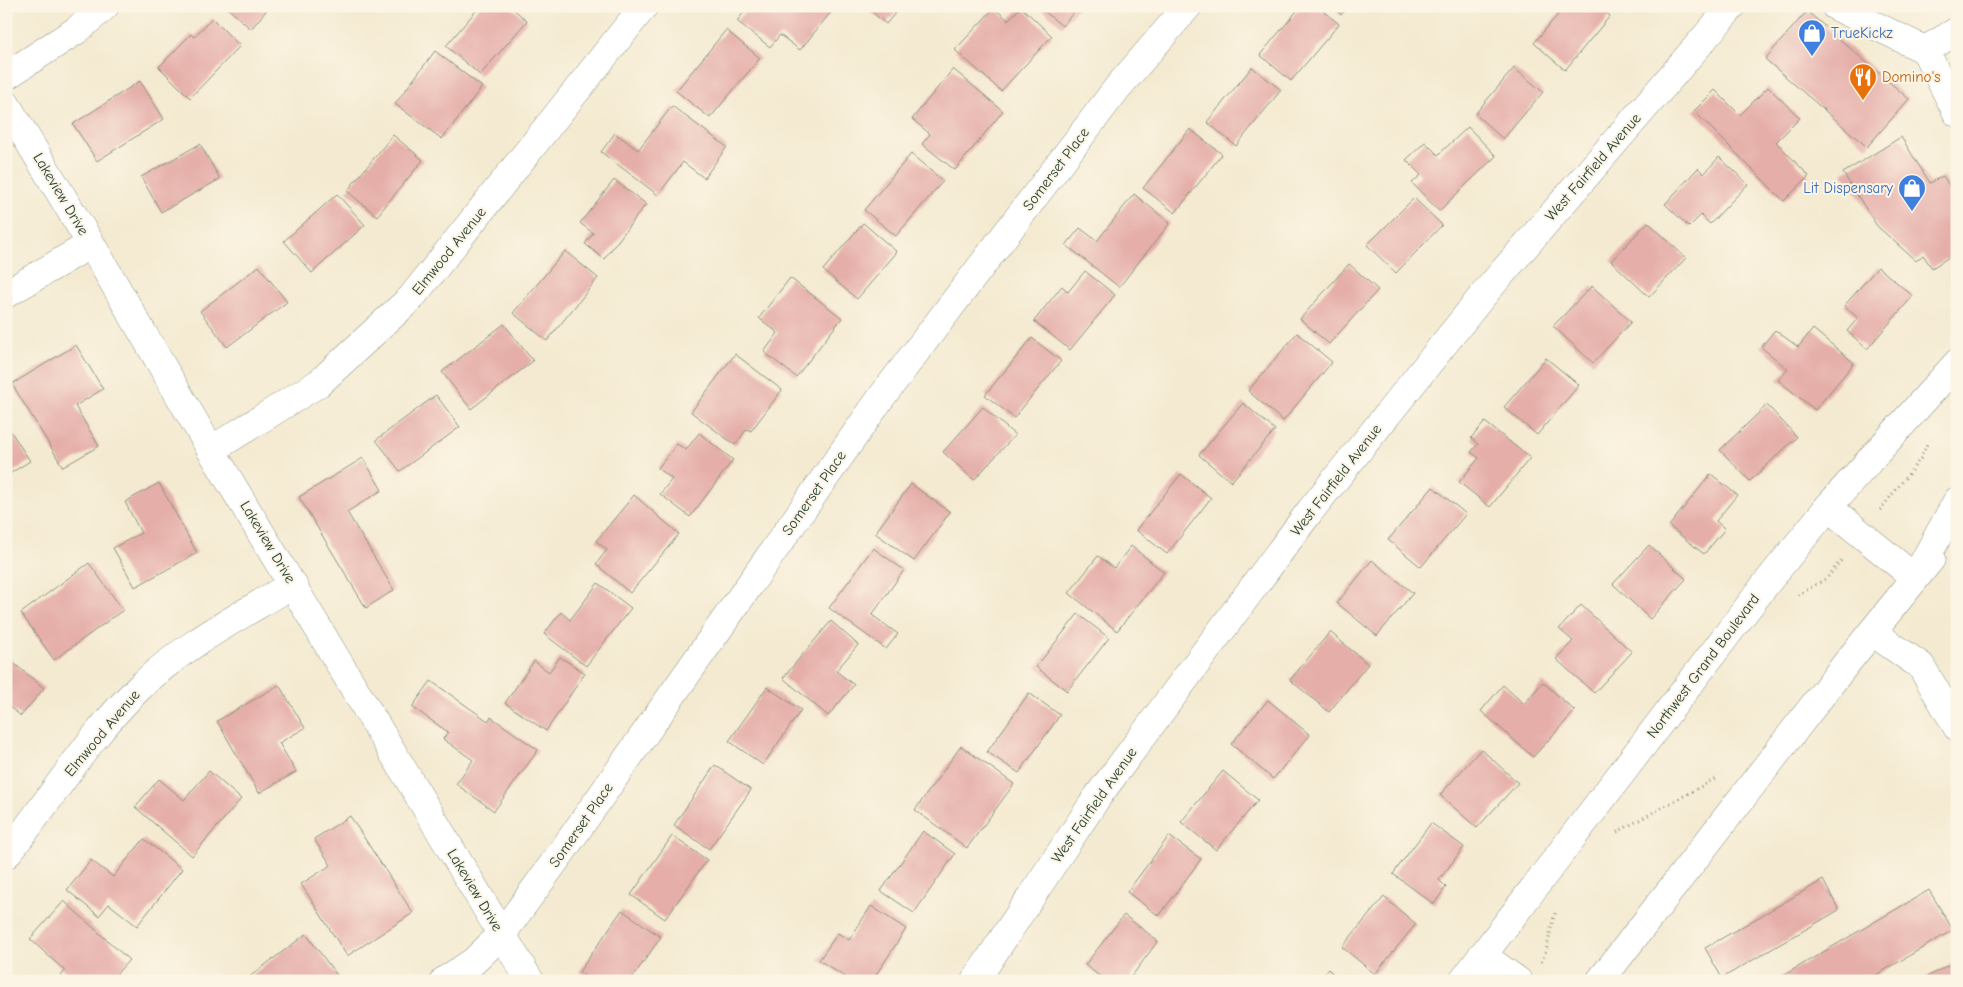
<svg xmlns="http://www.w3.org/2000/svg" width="1963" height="987" viewBox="0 0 1963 987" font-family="'Comic Neue',sans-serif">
<rect width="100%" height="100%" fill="#fcf5e5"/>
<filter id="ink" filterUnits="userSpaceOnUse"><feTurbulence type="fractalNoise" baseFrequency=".02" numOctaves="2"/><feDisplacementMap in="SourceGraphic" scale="10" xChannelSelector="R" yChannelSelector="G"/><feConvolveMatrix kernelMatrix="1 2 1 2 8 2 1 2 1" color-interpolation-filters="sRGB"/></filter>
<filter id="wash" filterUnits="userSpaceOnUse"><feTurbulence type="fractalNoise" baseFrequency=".0096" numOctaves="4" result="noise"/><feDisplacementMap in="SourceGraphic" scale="20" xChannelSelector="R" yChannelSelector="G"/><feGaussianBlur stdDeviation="1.12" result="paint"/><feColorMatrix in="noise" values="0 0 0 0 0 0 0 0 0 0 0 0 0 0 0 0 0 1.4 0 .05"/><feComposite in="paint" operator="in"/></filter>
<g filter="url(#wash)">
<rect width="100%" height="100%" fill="#f4ead1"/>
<g id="blocks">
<g fill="#e5aea9">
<path d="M225 6H270L251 29Z"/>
<path d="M480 6H510L527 21 480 75 446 46Z"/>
<path d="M749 6H836L800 50 780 35 770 47 737 21Z"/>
<path d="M865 6H901L886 24Z"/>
<path d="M1038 6H1079L1062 26Z"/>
<path d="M1301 6H1317L1339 24 1291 81 1260 55Z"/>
<path d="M1332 6H1349L1341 15Z"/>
<path d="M1565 6H1599L1610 16 1565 70 1534 43Z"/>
<path d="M1617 6H1629L1623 13Z"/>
<path d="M1021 7 1052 36 1001 91 955 50 994 8 1008 20Z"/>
<path d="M1807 11 1909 99 1867 147 1765 59Z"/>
<path d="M212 18 240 46 190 98 159 67 191 34 194 37Z"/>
<path d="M726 30 760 58 710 118 676 91Z"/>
<path d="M435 51 482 87 442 139 395 104Z"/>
<path d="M1252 67 1281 90 1236 146 1207 122Z"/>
<path d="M1514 68 1543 92 1503 139 1475 114Z"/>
<path d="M953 69 1003 111 955 170 922 144 930 134 912 119Z"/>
<path d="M140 81 164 119 97 161 73 124Z"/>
<path d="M1768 87 1800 118 1776 142 1809 176 1784 201 1694 111 1715 90 1740 115Z"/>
<path d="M672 106 727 147 704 178 683 162 658 195 601 152 615 133 638 150Z"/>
<path d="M1468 127 1496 156 1439 211 1412 183 1421 175 1406 160 1425 142 1438 155Z"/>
<path d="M1190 129 1222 154 1175 213 1143 188Z"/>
<path d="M393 135 423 160 377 216 347 191Z"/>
<path d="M1901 137 1930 183 1943 176 1957 197V252L1932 268 1923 255 1916 261 1877 226 1843 173Z"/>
<path d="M200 144 220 179 161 212 141 177Z"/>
<path d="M911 154 943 181 896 236 864 210Z"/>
<path d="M1719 157 1748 184 1710 224 1701 215 1689 227 1665 204 1698 168 1704 174Z"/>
<path d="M614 180 646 204 604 259 585 244 593 233 580 223Z"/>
<path d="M337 194 365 225 312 273 284 241Z"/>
<path d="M1134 194 1170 223 1119 287 1066 245 1080 228 1097 241Z"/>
<path d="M1414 198 1442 225 1396 273 1367 245Z"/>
<path d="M1648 222 1686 258 1649 297 1611 261Z"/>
<path d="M863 223 897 252 857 299 823 270Z"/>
<path d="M565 251 598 278 547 341 513 313Z"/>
<path d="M1349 264 1378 290 1329 344 1300 319Z"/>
<path d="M259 266 287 302 227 347 200 311Z"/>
<path d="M1878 267 1913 296 1867 349 1847 331 1858 318 1844 306Z"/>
<path d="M1085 271 1115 295 1070 350 1034 321 1062 286 1068 292Z"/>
<path d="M790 278 842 318 796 377 764 352 778 333 759 318Z"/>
<path d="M1592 286 1631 322 1593 363 1553 326Z"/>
<path d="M504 324 533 361 471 409 442 372Z"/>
<path d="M1813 329 1854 363 1815 410 1778 380 1788 369 1761 347 1775 330 1798 347Z"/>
<path d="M1297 333 1332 362 1283 421 1248 391Z"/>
<path d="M1032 338 1061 361 1014 418 985 395Z"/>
<path d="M76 345 103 389 75 406 99 446 63 467 12 384Z"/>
<path d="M735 354 782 390 751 431 747 429 735 445 691 412Z"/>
<path d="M1546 358 1579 385 1537 435 1504 407Z"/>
<path d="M436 395 460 427 400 471 376 440Z"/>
<path d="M1243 403 1275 430 1231 482 1199 455Z"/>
<path d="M1767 405 1797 437 1750 481 1720 450Z"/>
<path d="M983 407 1015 435 974 480 943 452Z"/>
<path d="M1485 422 1530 458 1490 507 1459 482 1479 458 1471 452 1478 444 1471 438Z"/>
<path d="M6 424 30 461 6 476Z"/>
<path d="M699 433 733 460 690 517 660 494 672 479 658 468 677 444 686 450Z"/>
<path d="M363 458 382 490 347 512 394 590 366 608 299 497Z"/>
<path d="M1181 474 1211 498 1167 554 1136 530Z"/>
<path d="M1711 474 1737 495 1716 521 1725 529 1704 554 1669 526Z"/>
<path d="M159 483 197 553 135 587 113 548 141 533 125 502Z"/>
<path d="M911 484 950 512 914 561 875 533Z"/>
<path d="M1433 487 1466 514 1421 567 1388 540Z"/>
<path d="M634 495 679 534 630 593 596 564 607 550 596 541Z"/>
<path d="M1649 545 1686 579 1650 619 1613 584Z"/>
<path d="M1131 546 1164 572 1117 631 1069 593 1098 556 1114 568Z"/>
<path d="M873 548 904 570 872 615 898 634 886 649 829 608Z"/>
<path d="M1372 560 1413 593 1377 636 1337 603Z"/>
<path d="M89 563 123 610 54 660 21 613Z"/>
<path d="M598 583 631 608 586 666 544 634 561 612 570 620Z"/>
<path d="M1581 605 1632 652 1594 693 1556 659 1573 641 1559 629Z"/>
<path d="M1078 614 1109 638 1067 691 1036 667Z"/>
<path d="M831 621 858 645 836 671 854 685 828 716 783 678Z"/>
<path d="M1330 632 1368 664 1329 712 1290 680Z"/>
<path d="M6 657 44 688 21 716 6 704Z"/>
<path d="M560 657 585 673 546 731 505 703 534 661 549 672Z"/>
<path d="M431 681 488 721 491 717 538 750 494 811 456 784 473 760 443 739 448 732 412 707Z"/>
<path d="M1543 682 1575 711 1533 757 1481 711 1503 685 1524 704Z"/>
<path d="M279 685 305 728 279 743 296 772 259 793 217 721Z"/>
<path d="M767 687 801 710 763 765 729 741Z"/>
<path d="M1029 693 1060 715 1019 773 987 752Z"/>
<path d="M1268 700 1310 735 1273 779 1231 744Z"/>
<path d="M961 746 1014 784 967 848 915 810Z"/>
<path d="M1481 749 1518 783 1477 828 1440 795Z"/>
<path d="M715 765 751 790 709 849 674 825Z"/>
<path d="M209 771 241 799 192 856 135 807 159 779 184 800Z"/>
<path d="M1223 771 1258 800 1216 850 1181 822Z"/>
<path d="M350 816 413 913 347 956 301 884 331 865 314 839Z"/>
<path d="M1431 823 1464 847 1439 880 1446 887 1434 904 1393 874Z"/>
<path d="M923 831 955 854 914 913 881 891Z"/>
<path d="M672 836 707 860 665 919 631 895Z"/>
<path d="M1169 836 1201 859 1159 916 1127 892Z"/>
<path d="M144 839 182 869 137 926 109 904 99 916 67 890 91 860 113 877Z"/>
<path d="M1823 880 1839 910 1722 978 1705 948Z"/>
<path d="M1929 890 1953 930 1866 981H1774Z"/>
<path d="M1384 897 1416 924 1375 974 1342 947Z"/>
<path d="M64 901 129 960 110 981H57L65 971 30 939Z"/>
<path d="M871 906 906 929 872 981H851L819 960 838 933 849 940Z"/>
<path d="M622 910 661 937 630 981H592L579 972Z"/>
<path d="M1124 915 1158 941 1128 981H1106L1085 965Z"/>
<path d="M306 934 339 978 336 981H244Z"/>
<path d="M1957 960V981H1920Z"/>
<path d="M1328 969 1341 981H1318Z"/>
</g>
</g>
</g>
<g filter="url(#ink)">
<use href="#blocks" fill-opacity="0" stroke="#8a9482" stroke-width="1"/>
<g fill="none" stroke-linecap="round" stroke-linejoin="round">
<g stroke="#8a9482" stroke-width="29">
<g id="minor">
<path d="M1835 6 1925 50 1957 31"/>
<path d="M1925 50 1957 113"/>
<path d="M6 76 77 30 105 6"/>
<path d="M6 104 91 244 211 450 530 981"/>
<path d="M6 294 91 244"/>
<path d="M211 450 319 383 411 298 644 6"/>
<path d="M1828 507 1915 578"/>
<path d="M1872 632 1921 666 1957 727"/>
<path d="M6 855C51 800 87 738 139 688 183 645 241 616 293 584"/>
<path d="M1482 955 1518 981"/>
<path d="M444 981 473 962 502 934 561 853 883 395 1118 87 1188 6"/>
<path d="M975 981 1098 796 1310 511 1484 294 1732 6"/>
<path d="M1463 981 1765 585 1828 507 1957 363"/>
<path d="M1600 981 1845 665 1931 559"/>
</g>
</g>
<g stroke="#8a9482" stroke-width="29">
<path id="major" d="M1915 578 1957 501"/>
</g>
<g stroke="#8a9482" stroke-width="3" stroke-dasharray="1 4" stroke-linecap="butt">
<path d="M1880 510 1921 458 1927 444"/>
<path d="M1798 595 1827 578 1842 559"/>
<path d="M1617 832 1717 778"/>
<path d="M1541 962C1550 946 1549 928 1556 911"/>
</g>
<use href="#minor" stroke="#fff" stroke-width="28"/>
<use href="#major" stroke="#fff" stroke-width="28"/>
</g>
</g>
<defs>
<g id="shop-pin" transform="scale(1.4375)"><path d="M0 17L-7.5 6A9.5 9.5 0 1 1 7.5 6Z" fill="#3f7fe0" stroke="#fcf5e5"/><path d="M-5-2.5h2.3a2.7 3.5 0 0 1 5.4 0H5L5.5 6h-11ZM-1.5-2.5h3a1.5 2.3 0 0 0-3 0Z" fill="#fff"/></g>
<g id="restaurant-pin" transform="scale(1.4375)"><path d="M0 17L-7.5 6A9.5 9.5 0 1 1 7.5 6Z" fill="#e8710a" stroke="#fcf5e5"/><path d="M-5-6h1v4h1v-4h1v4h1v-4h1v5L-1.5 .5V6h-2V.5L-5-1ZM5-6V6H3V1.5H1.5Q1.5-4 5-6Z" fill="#fff"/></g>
</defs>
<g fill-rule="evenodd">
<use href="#shop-pin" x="1812" y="33"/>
<use href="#restaurant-pin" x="1863" y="77"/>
<use href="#shop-pin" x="1912" y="188"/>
</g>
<g text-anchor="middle" stroke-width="4" stroke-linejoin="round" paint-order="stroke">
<g font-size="15" fill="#366cbe" stroke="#fcf5e5" text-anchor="start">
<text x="1831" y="38">TrueKickz</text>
<text x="1893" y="193" text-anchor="end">Lit Dispensary</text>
</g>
<g font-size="15" fill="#c56008" stroke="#fcf5e5" text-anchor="start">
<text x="1882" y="82">Domino's</text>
</g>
<g font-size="15" fill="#1f3d34" stroke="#fcf5e5">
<text transform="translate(1593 167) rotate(-49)" y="5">West Fairfield Avenue</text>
<text transform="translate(1056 169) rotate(-53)" y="5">Somerset Place</text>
<text transform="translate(61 194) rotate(59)" y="5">Lakeview Drive</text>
<text transform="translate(449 251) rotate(-51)" y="5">Elmwood Avenue</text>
<text transform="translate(1336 480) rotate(-52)" y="5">West Fairfield Avenue</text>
<text transform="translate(814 493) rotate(-55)" y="5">Somerset Place</text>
<text transform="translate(268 542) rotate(59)" y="5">Lakeview Drive</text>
<text transform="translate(1703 666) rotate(-53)" y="5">Northwest Grand Boulevard</text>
<text transform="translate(102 733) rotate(-50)" y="5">Elmwood Avenue</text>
<text transform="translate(1094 805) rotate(-55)" y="5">West Fairfield Avenue</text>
<text transform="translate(581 825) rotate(-55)" y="5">Somerset Place</text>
<text transform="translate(475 890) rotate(59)" y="5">Lakeview Drive</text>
</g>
</g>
<rect width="1963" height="987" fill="none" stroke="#fcf5e5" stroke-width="25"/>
</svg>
